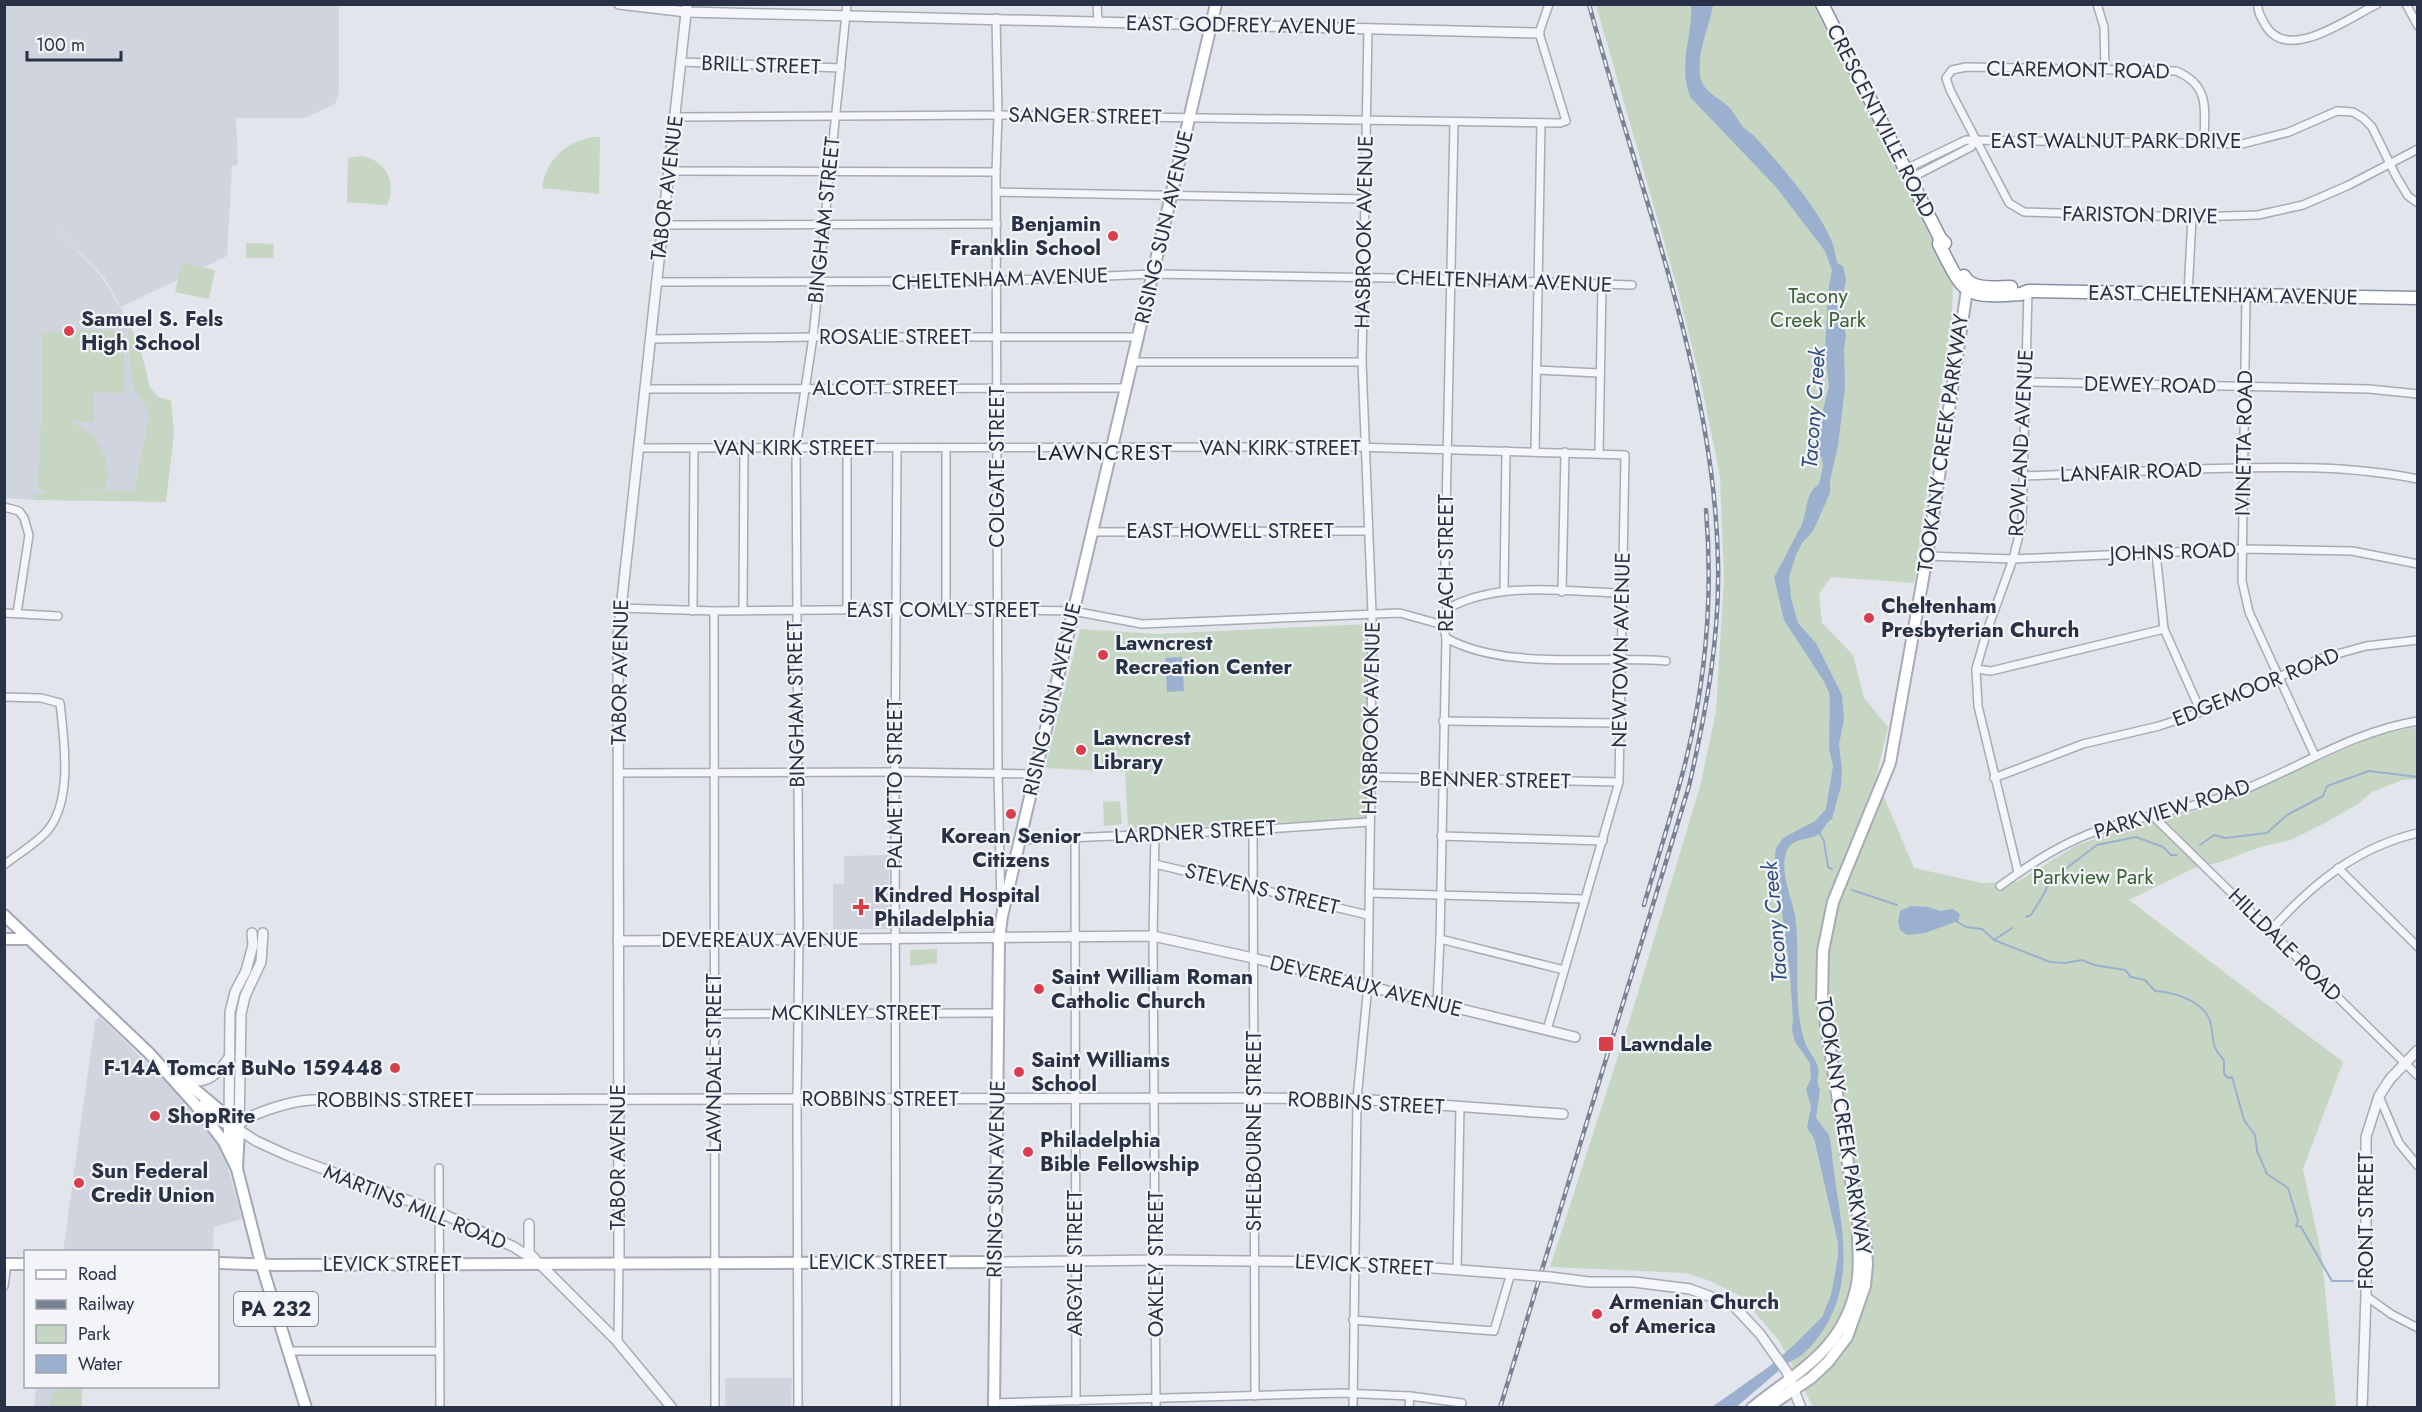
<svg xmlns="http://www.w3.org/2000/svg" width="2422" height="1412" viewBox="0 0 2422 1412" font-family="Jost,sans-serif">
<rect width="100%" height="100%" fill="#e2e5eb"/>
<g fill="#d0d4de">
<path d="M5 5H339V93L335 104 305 118H236L238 165 232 166 227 256 121 307 104 277 52 224 102 277 129 322 142 356 147 374 149 416 134 490 35 494V500L5 498Z"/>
<path d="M889 855V929H833V884H844V856Z"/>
<path d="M99 1016 188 1104 218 1141 224 1154 242 1219 214 1227 213 1251 63 1252 95 1021Z"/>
<path d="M725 1378H792L791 1407 725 1408Z"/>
<path d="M36 1387H63L52 1394 48 1407 34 1408Z"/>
</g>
<g fill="#c6d6c2">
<path d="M1596 5H1814L1953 281 1952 315 1914 583 1831 577 1819 594 1822 623 1853 655 1864 698 1888 727 1876 778 1914 868 1982 883 2017 882 2075 846 2128 827 2191 812 2238 797 2376 735 2417 727V779L2402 780 2372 792 2358 804 2325 823 2291 840 2260 847 2221 862 2194 868 2129 900 2343 1062 2303 1169 2322 1258 2336 1407H1813L1780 1342 1742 1297 1713 1282 1686 1273 1550 1267 1630 1019 1701 783 1716 711 1724 580 1720 476 1701 383 1678 290Z"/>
<path d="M593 137H600L599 194 542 188C546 160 565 142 593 137Z"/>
<path d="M363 156C386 161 397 183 387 205L347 202 348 158Z"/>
<path d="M246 243 274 244 273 258H246Z"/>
<path d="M184 263 215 270 209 299 175 292 181 266Z"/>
<path d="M129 322 142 356 150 388 159 397 171 401 174 433 166 502 35 500 34 494 46 493 38 487 41 422V332H69V330L119 331 124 336V393H94V422H71C99 435 113 459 106 489L65 492 134 490 149 416C147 401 136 398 133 383 129 364 130 342 129 322Z"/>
<path d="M1368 624 1366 819 1132 829 1128 828 1125 772 1045 768 1080 629 1156 634Z"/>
<path d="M1120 801 1122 824 1104 826 1103 802Z"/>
<path d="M937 949V963L910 966V950Z"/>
<path d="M63 1386 82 1387V1407H48L52 1394Z"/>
</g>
<g fill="#9ab0ce">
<path d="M1691 5H1713C1709 29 1697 50 1700 75 1702 92 1720 98 1730 108 1735 114 1738 121 1743 127 1747 131 1753 134 1757 139 1781 166 1819 209 1832 242 1835 249 1835 257 1838 264L1843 266 1846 280 1840 307 1846 336 1844 350 1845 387 1838 445 1830 481V493L1813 531 1802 543 1796 555 1789 577 1791 598 1798 623 1816 643 1842 695 1844 720 1839 744 1842 770 1841 786 1832 819C1825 823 1825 828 1820 833 1810 842 1792 835 1786 853 1780 872 1791 896 1795 915 1801 956 1792 999 1804 1039 1806 1049 1815 1057 1818 1067 1820 1075 1815 1082 1820 1089L1816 1118 1829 1135 1831 1145C1836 1211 1862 1276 1820 1335 1811 1347 1802 1357 1789 1362L1735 1408 1712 1407 1770 1366 1794 1345 1822 1317 1831 1295 1838 1257V1243L1814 1138 1807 1128 1811 1107 1806 1089 1811 1079 1810 1063 1795 1042 1792 1030 1793 1020 1790 974 1781 904 1775 887 1774 867 1776 848 1783 838 1815 821 1826 809 1833 766 1829 749 1830 701 1829 692 1823 680 1784 620 1774 577C1784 560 1792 543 1801 526 1808 513 1804 494 1819 484L1823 466 1822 457 1819 456V426L1829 386 1825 351 1828 293 1832 270 1825 251 1776 187 1691 98C1677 67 1693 36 1691 5Z"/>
<path d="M1182 657 1184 691 1167 692 1165 658Z"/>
<path d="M1911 906 1928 907 1940 911 1953 909 1960 914 1958 921 1925 933 1907 935 1900 930 1898 922 1900 911Z"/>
</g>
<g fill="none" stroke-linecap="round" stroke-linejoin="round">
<g stroke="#9ab0ce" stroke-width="2">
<path d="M1819 832 1824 841 1828 867 1832 869"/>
<path d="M2200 845 2214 835 2225 838 2267 833 2287 815 2323 796 2327 786 2369 771 2418 777"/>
<path d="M1852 890 1897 905"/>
<path d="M2026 917 2031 915 2045 892 2048 882 2097 845 2136 837 2163 847 2171 855H2177"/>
<path d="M1956 921 1966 927 1982 929 1994 940 2012 928"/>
<path d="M1994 940 2050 962 2065 963 2082 960 2094 965 2125 970 2131 977 2145 980 2155 991C2173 992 2204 1001 2210 1021 2215 1038 2209 1045 2224 1060V1074L2228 1078 2232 1077 2244 1120 2255 1135 2257 1151 2267 1174 2288 1188 2298 1221 2296 1226 2301 1227 2332 1281H2353"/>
</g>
<g stroke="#a6abb6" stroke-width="10">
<g id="minor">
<path d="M1097 4 1098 22"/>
<path d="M2097 4 2104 27 2105 69"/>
<path d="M2258 4C2257 12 2262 19 2266 26 2288 63 2349 18 2377 4"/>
<path d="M2406 4 2418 26"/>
<path d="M996 18 998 115 996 172 998 773 1001 907"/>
<path d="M681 62 841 68"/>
<path d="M675 117 998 115 1560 123 1566 121 1539 33 1549 4"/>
<path d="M2204 144C2204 112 2212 86 2176 71L1966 67 1952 70 1946 78 1950 90 2009 203 2024 212 2192 217 2258 215 2303 205 2349 185 2418 149"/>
<path d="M1906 169 1966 140 2242 144 2289 132 2337 111 2353 112 2363 118 2372 127 2396 176 2408 196 2418 203"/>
<path d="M669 171 996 172"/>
<path d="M1911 178 1971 147 1976 140"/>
<path d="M996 192 1364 199"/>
<path d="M663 225 997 224"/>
<path d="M656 282 996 281 1152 274 1450 279 1632 285"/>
<path d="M2188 294 2192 217"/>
<path d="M2246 295 2242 581 2249 612 2315 756"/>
<path d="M651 339 813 337H1138"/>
<path d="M1133 362H1362"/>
<path d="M1537 370 1599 373"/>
<path d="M2026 382 2369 389 2418 394"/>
<path d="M645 389 1126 388"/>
<path d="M638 448 1354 447 1625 455 1619 782 1547 1030"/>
<path d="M1535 452 1541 123"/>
<path d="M1599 453 1602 284"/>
<path d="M2024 476C2081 474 2137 471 2194 469 2268 467 2344 464 2418 479"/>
<path d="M4 507 19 511 24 518 29 535 17 613"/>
<path d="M1092 532 1367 531"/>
<path d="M2156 553 2164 629 2201 712"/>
<path d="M1927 556 2013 559 2242 549 2352 551 2418 564"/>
<path d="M1504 590 1506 451"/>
<path d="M1562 592 1565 452"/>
<path d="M620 608 714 611 946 609 1073 611 1142 624 1400 613 1443 625"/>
<path d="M946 609V448"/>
<path d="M1447 609C1499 580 1565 592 1623 593"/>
<path d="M847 610V448"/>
<path d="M693 611 694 448"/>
<path d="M714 611 715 1408"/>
<path d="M743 611 744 448"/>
<path d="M4 613 58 616"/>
<path d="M1446 638C1506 671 1598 655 1666 661"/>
<path d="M1976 669 1991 671 2164 629"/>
<path d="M4 697 41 698 60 703C64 740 73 799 48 830 37 843 18 854 4 865"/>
<path d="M1443 721 1620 723"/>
<path d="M618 773 895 772 1034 774"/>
<path d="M1371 777 1619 782"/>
<path d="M1994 778 2083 744 2159 726 2201 712 2319 659 2366 646 2418 640"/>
<path d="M2152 815 2418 1076"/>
<path d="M1253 830 1255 1396"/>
<path d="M1155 833 1153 936 1156 1408"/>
<path d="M1441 836 1603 841"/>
<path d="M1075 838 1076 1401"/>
<path d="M1021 840 1253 830 1369 822"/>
<path d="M1155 864 1368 915"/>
<path d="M2338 868 2418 947"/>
<path d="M2018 872 1978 706 1976 669 1987 631 2013 559 2022 523 2028 291"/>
<path d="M2000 886C2031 863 2067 840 2103 829 2151 813 2201 807 2248 788 2305 764 2356 731 2418 721"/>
<path d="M1369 893 1584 899"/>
<path d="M2271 930C2312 884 2357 847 2418 833"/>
<path d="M1440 939 1564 970"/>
<path d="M1437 1004 1440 939 1446 638 1443 625 1447 609 1445 561 1454 123"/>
<path d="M714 1014 998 1013"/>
<path d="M2379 1096 2399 1143 2418 1166"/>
<path d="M439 1168 440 1408"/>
<path d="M1457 1270 1460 1107"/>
<path d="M4 1286 7 1264"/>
<path d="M2366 1296 2391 1314 2418 1328"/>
<path d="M1353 1320 1494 1331 1511 1273"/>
<path d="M618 1342 619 1262"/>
<path d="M289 1351H439"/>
<path d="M994 1403 1341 1393 1410 1396 1462 1403"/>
<path d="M798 1408 797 1100 799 940 796 448 813 337 847 4"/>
<path d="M896 1408 895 772 897 448"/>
<path d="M1353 1408 1357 1099 1368 985 1371 777 1372 613 1362 362 1368 28"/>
<path d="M1409 1408 1410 1396"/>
</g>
</g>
<g stroke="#a6abb6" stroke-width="12">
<g id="tertiary">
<path d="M619 4 687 12 1539 33"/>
<path d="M263 933 261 962 245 996 241 1014 239 1130 256 1141 289 1156 439 1212 514 1247 539 1263 615 1339 672 1408"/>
<path d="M618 941 1153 936 1253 958 1575 1037"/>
<path d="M184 1079C207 1086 218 1074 230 1056"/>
<path d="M229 1123 230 1012 235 992 246 971 253 945 252 933"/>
<path d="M239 1125C252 1112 293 1101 311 1100L1254 1098 1357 1099 1563 1114"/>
<path d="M529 1224V1253L535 1259"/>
<path d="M619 1262 618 636 687 4"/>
<path d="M995 1262 1157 1260 1355 1262 1525 1275"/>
<path d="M1550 1277 1589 1282H1634L1690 1289 1733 1305 1760 1334 1787 1372 1801 1408"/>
<path d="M2362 1408 2366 1296V1137L2379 1096 2390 1079 2418 1050"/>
</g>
</g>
<g stroke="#a6abb6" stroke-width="14">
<g id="secondary">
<path d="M4 939H28"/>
<path d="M218 1263 275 1265 995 1262"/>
<path d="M4 1264H26"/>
<path d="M994 1408 999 939 1002 916 1216 4"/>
<path d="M1752 1408C1799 1370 1844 1350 1857 1284 1861 1264 1857 1244 1858 1223"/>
<path d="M1766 1408 1811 1378 1828 1362 1847 1337 1865 1286 1867 1264 1865 1235 1859 1220 1850 1176 1822 999 1823 951 1833 902 1890 763 1927 556 1968 283"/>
</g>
</g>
<g stroke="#a0a8b8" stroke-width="14">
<g id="primary">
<path d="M4 915 149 1053 195 1104 224 1142 237 1169 261 1263 306 1408"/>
<path d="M173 1071 223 1113 229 1123V1150"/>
<path d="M202 1106 218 1119 239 1130 237 1168"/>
</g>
</g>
<g stroke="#8891a3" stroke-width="15">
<g id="trunk">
<path d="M1822 4 1940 238 1945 243"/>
<path d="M1940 238 1939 244C1965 295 1963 298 2021 294L2028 291 2418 298"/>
<path d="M1964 276C1973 291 1995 287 2011 287"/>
</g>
</g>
<use href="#minor" stroke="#f5f6f9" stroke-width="7"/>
<use href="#tertiary" stroke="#f5f6f9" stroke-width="9"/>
<use href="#secondary" stroke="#fff" stroke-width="10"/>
<use href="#primary" stroke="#fff" stroke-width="10"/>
<use href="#trunk" stroke="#fff" stroke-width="12"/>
<g stroke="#7a8396" stroke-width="4.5">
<g id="rail">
<path d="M1644 905C1658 856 1674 808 1686 760 1706 679 1713 593 1706 510"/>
<path d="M1500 1408 1689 786C1706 712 1720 637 1718 561 1714 372 1637 186 1589 4"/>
</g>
</g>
<use href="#rail" stroke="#f2f4f8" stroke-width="2" stroke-dasharray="7" stroke-linecap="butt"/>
<g stroke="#a6abb6" stroke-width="12" stroke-linecap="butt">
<path id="tertiary-bridge" d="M1525 1275 1550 1277"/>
</g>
<use href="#tertiary-bridge" stroke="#f5f6f9" stroke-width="9"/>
</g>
<g fill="#d93e4b" stroke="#f2f4f8" stroke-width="2">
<circle cx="1113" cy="236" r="6"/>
<circle cx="69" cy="331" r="6"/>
<circle cx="1869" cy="618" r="6"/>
<circle cx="1103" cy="655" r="6"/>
<circle cx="1081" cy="750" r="6"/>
<circle cx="1011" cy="814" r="6"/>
<path d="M858 898h6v6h6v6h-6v6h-6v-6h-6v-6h6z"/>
<circle cx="1039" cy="989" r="6"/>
<rect x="1598" y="1036" width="16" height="16" rx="3"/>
<circle cx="395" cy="1068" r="6"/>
<circle cx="1019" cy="1072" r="6"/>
<circle cx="155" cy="1116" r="6"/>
<circle cx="1028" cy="1152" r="6"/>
<circle cx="79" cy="1183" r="6"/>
<circle cx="1597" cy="1314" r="6"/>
</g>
<g text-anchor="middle" stroke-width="4.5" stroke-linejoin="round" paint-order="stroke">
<rect fill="#f2f4f8" stroke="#656c7b" stroke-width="1.5" x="234" y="1292" width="84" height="34" rx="4.5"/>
<g font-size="20" font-weight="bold" fill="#283145">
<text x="276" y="1316">PA 232</text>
</g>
<g font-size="21" fill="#283145" stroke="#f2f4f8">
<text transform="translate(1241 25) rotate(1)" y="7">EAST GODFREY AVENUE</text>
<text transform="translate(761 65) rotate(2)" y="7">BRILL STREET</text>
<text transform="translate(2078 70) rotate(1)" y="7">CLAREMONT ROAD</text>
<text transform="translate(1085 116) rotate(1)" y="7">SANGER STREET</text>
<text transform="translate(1881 121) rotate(63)" y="7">CRESCENTVILLE ROAD</text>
<text x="2116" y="148">EAST WALNUT PARK DRIVE</text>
<text transform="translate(667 188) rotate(-83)" y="7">TABOR AVENUE</text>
<text transform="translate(2140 215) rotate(1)" y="7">FARISTON DRIVE</text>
<text transform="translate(824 220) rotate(-84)" y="7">BINGHAM STREET</text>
<text transform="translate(1164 227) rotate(-77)" y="7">RISING SUN AVENUE</text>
<text transform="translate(1364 232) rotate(-89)" y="7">HASBROOK AVENUE</text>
<text transform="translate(1000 279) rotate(-2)" y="7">CHELTENHAM AVENUE</text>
<text transform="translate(1504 281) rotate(2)" y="7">CHELTENHAM AVENUE</text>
<text transform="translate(2223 295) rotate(1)" y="7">EAST CHELTENHAM AVENUE</text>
<text x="895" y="344">ROSALIE STREET</text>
<text transform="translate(2150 385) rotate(1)" y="7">DEWEY ROAD</text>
<text x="885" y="395">ALCOTT STREET</text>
<text transform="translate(1943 443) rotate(-82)" y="7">TOOKANY CREEK PARKWAY</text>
<text transform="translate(2021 443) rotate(-87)" y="7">ROWLAND AVENUE</text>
<text transform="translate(2244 443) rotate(-89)" y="7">IVINETTA ROAD</text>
<text x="794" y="455">VAN KIRK STREET</text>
<text x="1280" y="455">VAN KIRK STREET</text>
<text transform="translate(997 467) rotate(-90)" y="7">COLGATE STREET</text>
<text transform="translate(2131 472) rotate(-2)" y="7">LANFAIR ROAD</text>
<text x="1230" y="538">EAST HOWELL STREET</text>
<text transform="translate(2173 552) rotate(-2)" y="7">JOHNS ROAD</text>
<text transform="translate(1446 563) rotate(-90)" y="7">REACH STREET</text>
<text x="943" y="617">EAST COMLY STREET</text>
<text transform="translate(1621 650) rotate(-89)" y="7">NEWTOWN AVENUE</text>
<text transform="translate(620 672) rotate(-89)" y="7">TABOR AVENUE</text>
<text transform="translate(2256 687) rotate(-22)" y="7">EDGEMOOR ROAD</text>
<text transform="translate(1052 699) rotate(-77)" y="7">RISING SUN AVENUE</text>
<text transform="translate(796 704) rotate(-91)" y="7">BINGHAM STREET</text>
<text transform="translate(1371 718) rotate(-89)" y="7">HASBROOK AVENUE</text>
<text transform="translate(1495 780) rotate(1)" y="7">BENNER STREET</text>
<text transform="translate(895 784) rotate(-90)" y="7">PALMETTO STREET</text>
<text transform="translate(2172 809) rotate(-17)" y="7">PARKVIEW ROAD</text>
<text transform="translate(1195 832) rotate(-3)" y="7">LARDNER STREET</text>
<text transform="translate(1262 889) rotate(14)" y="7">STEVENS STREET</text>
<text x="760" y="947">DEVEREAUX AVENUE</text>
<text transform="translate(2285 945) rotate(45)" y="7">HILLDALE ROAD</text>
<text transform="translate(1366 986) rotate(14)" y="7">DEVEREAUX AVENUE</text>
<text x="856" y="1020">MCKINLEY STREET</text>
<text transform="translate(714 1063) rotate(-90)" y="7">LAWNDALE STREET</text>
<text x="880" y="1106">ROBBINS STREET</text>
<text x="395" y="1107">ROBBINS STREET</text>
<text transform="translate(1366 1103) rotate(3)" y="7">ROBBINS STREET</text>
<text transform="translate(1844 1126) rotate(81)" y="7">TOOKANY CREEK PARKWAY</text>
<text transform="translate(1254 1131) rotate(-90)" y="7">SHELBOURNE STREET</text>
<text transform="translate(618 1157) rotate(-90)" y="7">TABOR AVENUE</text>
<text transform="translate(996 1179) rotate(-89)" y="7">RISING SUN AVENUE</text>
<text transform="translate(415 1207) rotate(22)" y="7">MARTINS MILL ROAD</text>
<text transform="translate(2366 1221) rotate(-90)" y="7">FRONT STREET</text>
<text x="878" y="1269">LEVICK STREET</text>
<text transform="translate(1075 1263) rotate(-90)" y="7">ARGYLE STREET</text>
<text x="392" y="1271">LEVICK STREET</text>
<text transform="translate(1156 1264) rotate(-90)" y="7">OAKLEY STREET</text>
<text transform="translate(1364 1265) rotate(3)" y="7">LEVICK STREET</text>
</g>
<g font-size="21" font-weight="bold" fill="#283145" stroke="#f2f4f8" text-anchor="start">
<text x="1101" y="231" text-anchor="end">Benjamin<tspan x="1101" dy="24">Franklin School</tspan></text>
<text x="81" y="326">Samuel S. Fels<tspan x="81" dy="24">High School</tspan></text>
<text x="1881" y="613">Cheltenham<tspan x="1881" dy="24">Presbyterian Church</tspan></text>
<text x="1115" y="650">Lawncrest<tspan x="1115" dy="24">Recreation Center</tspan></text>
<text x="1093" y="745">Lawncrest<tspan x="1093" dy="24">Library</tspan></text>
<text x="1011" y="843" text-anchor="middle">Korean Senior<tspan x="1011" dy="24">Citizens</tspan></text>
<text x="874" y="902">Kindred Hospital<tspan x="874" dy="24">Philadelphia</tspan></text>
<text x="1051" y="984">Saint William Roman<tspan x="1051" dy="24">Catholic Church</tspan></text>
<text x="1620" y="1051">Lawndale</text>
<text x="1031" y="1067">Saint Williams<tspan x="1031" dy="24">School</tspan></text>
<text x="383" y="1075" text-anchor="end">F-14A Tomcat BuNo 159448</text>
<text x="167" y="1123">ShopRite</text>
<text x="1040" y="1147">Philadelphia<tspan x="1040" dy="24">Bible Fellowship</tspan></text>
<text x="91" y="1178">Sun Federal<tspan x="91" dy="24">Credit Union</tspan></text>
<text x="1609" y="1309">Armenian Church<tspan x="1609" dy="24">of America</tspan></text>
</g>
<g font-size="21" fill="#3a6234" stroke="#f2f4f8">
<text x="1818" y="303">Tacony<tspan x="1818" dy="24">Creek Park</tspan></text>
<text x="2093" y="884">Parkview Park</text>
</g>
<g font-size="22" font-style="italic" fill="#2f4c7d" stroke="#f2f4f8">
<text transform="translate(1813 408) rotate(-86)" y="8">Tacony Creek</text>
<text transform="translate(1774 922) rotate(-95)" y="8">Tacony Creek</text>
</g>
<g font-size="22" letter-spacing="1.5" fill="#1a2236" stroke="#f2f4f8">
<text x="1105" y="460">LAWNCREST</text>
</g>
</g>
<rect width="2422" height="1412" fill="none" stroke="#283145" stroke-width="12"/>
<rect x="24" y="1250" width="195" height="138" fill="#f2f4f8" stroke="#a1a6b0" stroke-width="1.5"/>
<rect x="36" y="1270" width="30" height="9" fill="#ffffff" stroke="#a1a6b0" stroke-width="1.5"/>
<text x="78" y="1280" font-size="18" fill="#283145">Road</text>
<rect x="36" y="1300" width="30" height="9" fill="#7a8396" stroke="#a1a6b0" stroke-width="1.5"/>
<text x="78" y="1310" font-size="18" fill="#283145">Railway</text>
<rect x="36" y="1325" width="30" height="18" fill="#c6d6c2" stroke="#a1a6b0" stroke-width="1.5"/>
<text x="78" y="1340" font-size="18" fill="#283145">Park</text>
<rect x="36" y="1355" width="30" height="18" fill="#9ab0ce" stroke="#a1a6b0" stroke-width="1.5"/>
<text x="78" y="1370" font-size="18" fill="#283145">Water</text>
<path d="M27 51v9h94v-9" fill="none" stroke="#283145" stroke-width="3"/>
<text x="36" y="51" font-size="18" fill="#283145" stroke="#f2f4f8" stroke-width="4.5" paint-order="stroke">100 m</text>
</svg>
